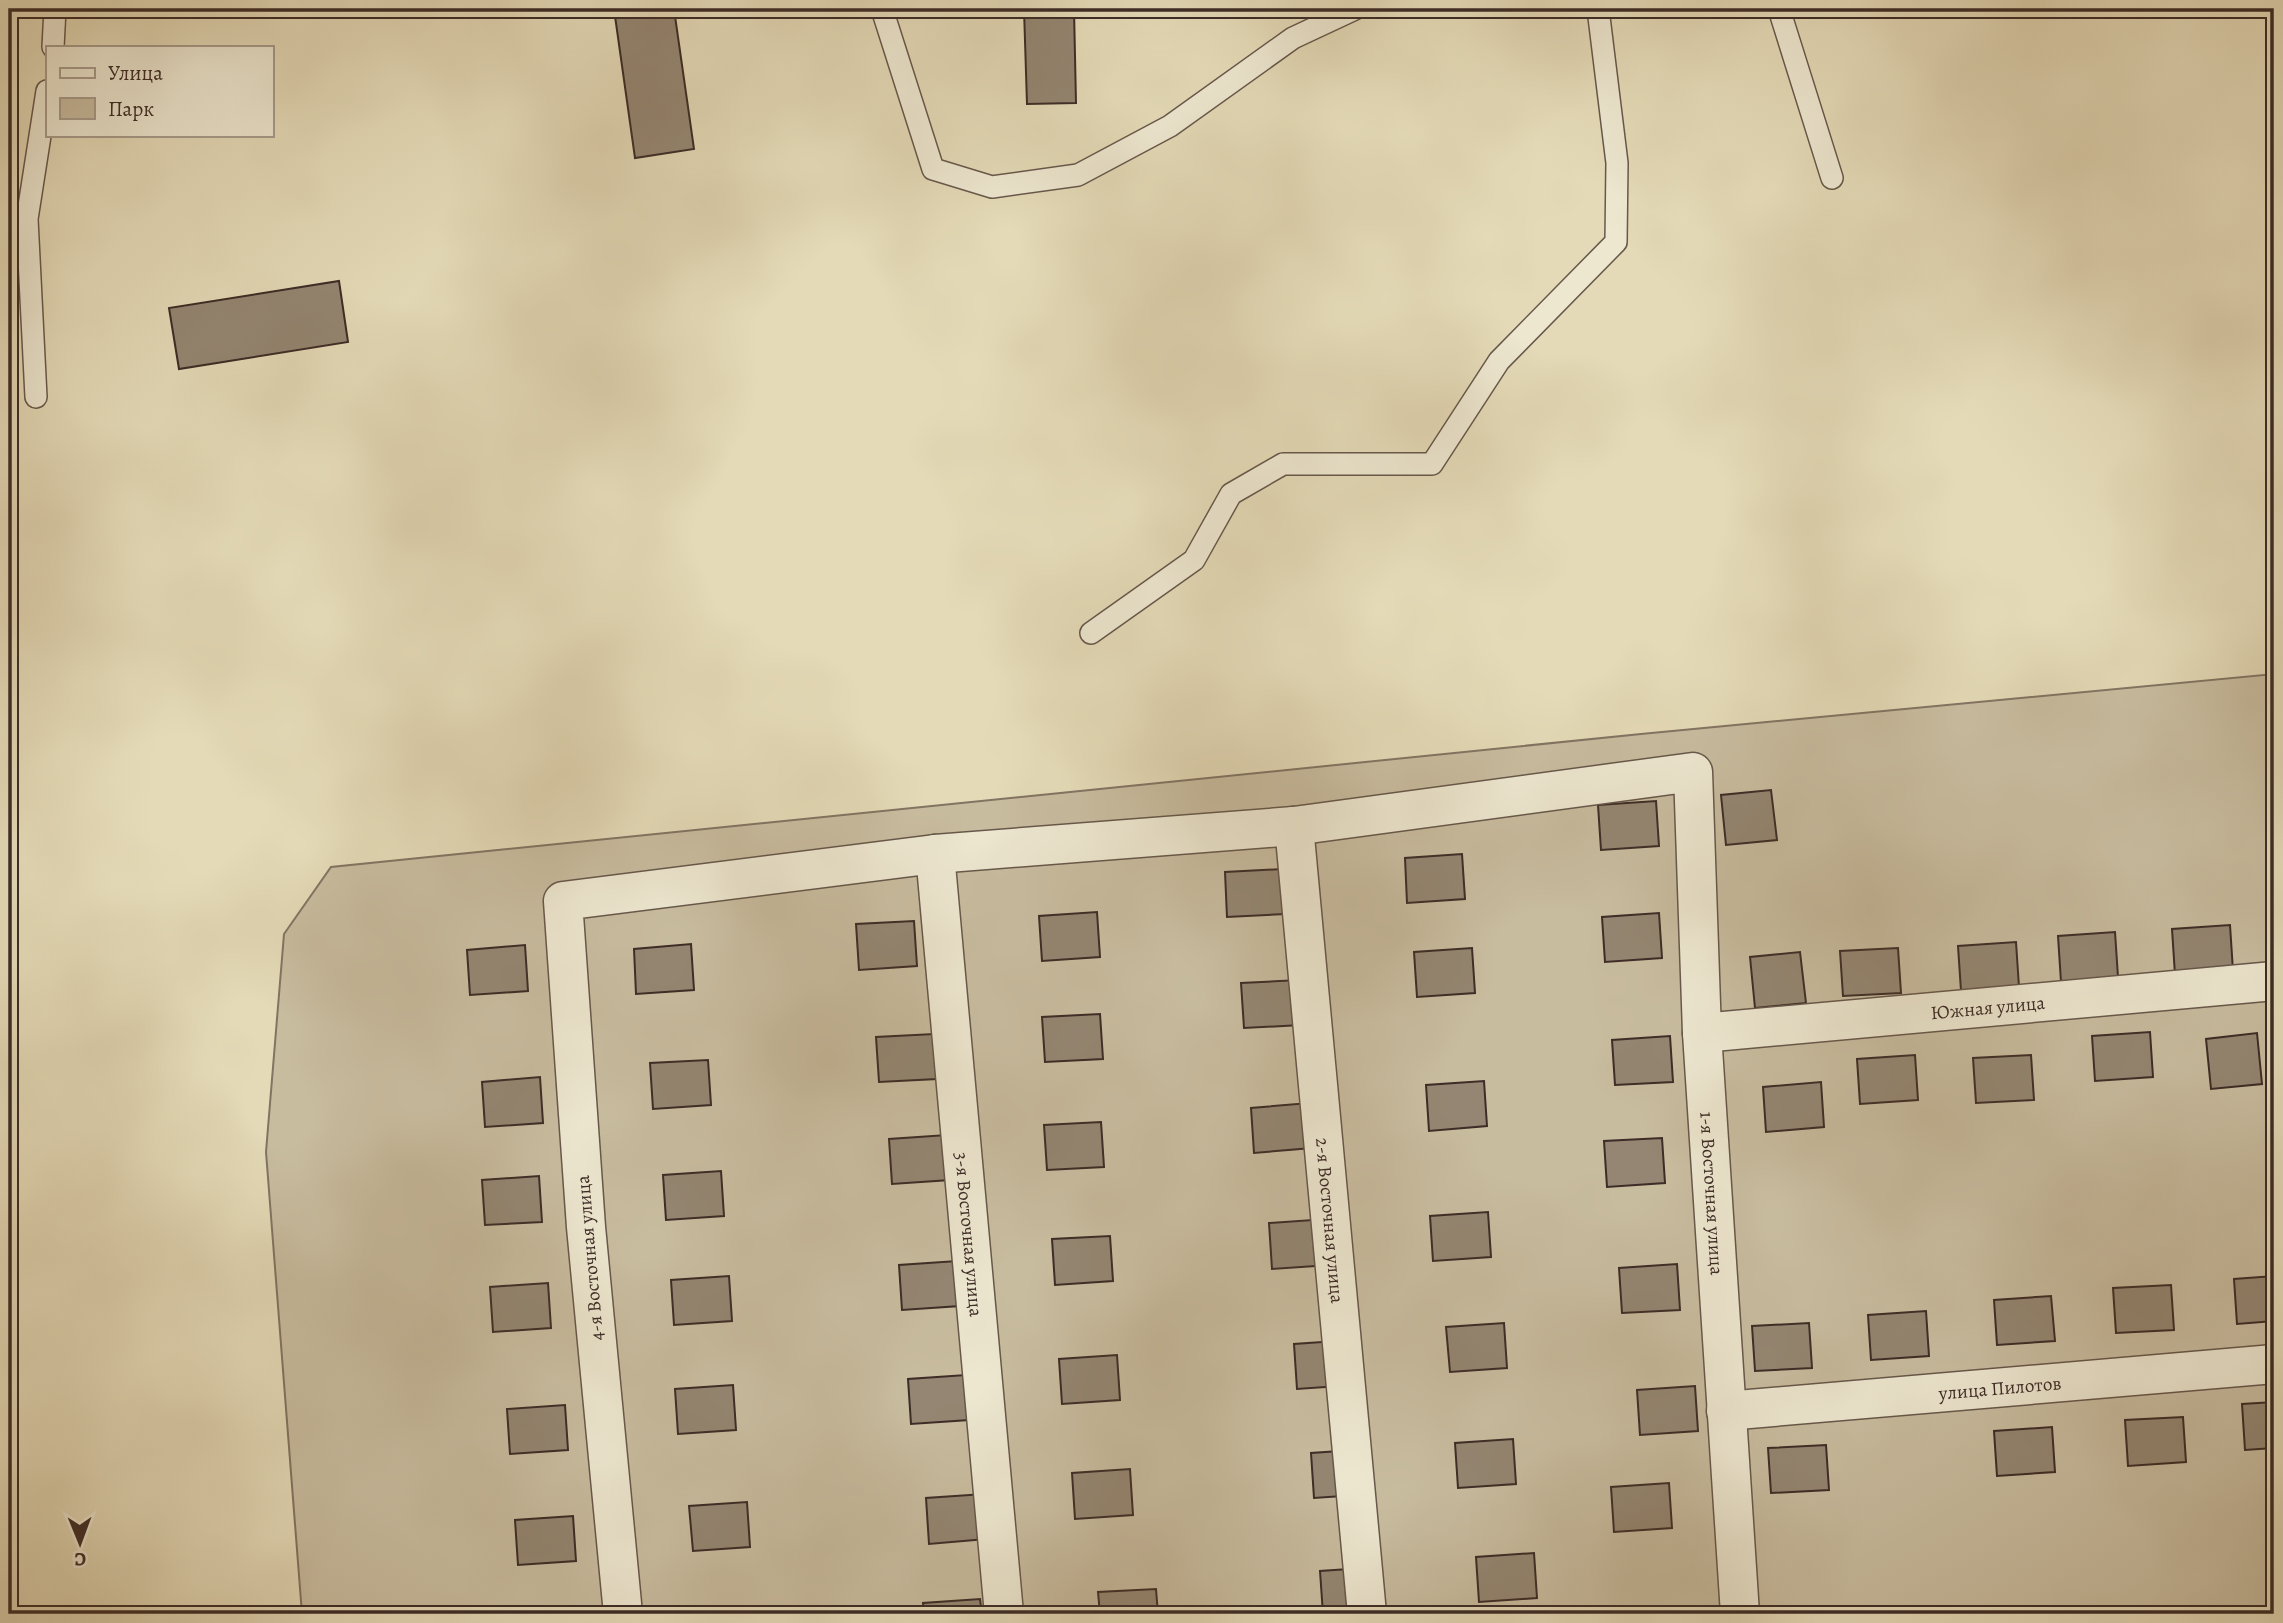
<svg xmlns="http://www.w3.org/2000/svg" width="2283" height="1623" viewBox="0 0 2283 1623" font-family="Alegreya,serif">
<rect width="100%" height="100%" fill="#e4dab7"/>
<filter id="stains"><feTurbulence type="fractalNoise" baseFrequency=".00286" numOctaves="4"/><feColorMatrix values="0 0 0 0 .2 0 0 0 0 .09 0 0 0 0 .02 0 0 0 .5 -.17"/></filter>
<radialGradient id="worn" r=".72"><stop offset=".6" stop-color="#630" stop-opacity="0"/><stop offset="1" stop-color="#630" stop-opacity=".3"/></radialGradient>
<path fill="#c8bc9f" stroke="#827463" stroke-width="2" d="M2274 674V1614H302L266 1152 284 934 331 867 1641 734Z"/>
<g fill="#948672" stroke="#3d2c27" stroke-width="2">
<path d="M614 9H674L694 149 635 158Z"/>
<path d="M1024 9H1074L1076 103 1027 104Z"/>
<path d="M339 281 348 342 179 369 169 308Z"/>
<path d="M1771 790 1777 840 1726 845 1721 795Z"/>
<path d="M1656 801 1659 846 1601 850 1598 805Z"/>
<path d="M1462 854 1465 899 1407 903 1405 858Z"/>
<path d="M1282 869 1285 914 1227 917 1225 872Z"/>
<path d="M1097 912 1100 957 1042 961 1039 916Z"/>
<path d="M1659 913 1662 958 1605 962 1602 917Z"/>
<path d="M914 921 917 966 859 970 856 924Z"/>
<path d="M2230 925 2233 971 2175 975 2172 929Z"/>
<path d="M2115 932 2118 977 2061 982 2058 936Z"/>
<path d="M2016 942 2019 987 1961 991 1958 946Z"/>
<path d="M691 944 694 990 636 994 634 949Z"/>
<path d="M525 945 528 991 470 995 467 950Z"/>
<path d="M1472 948 1475 993 1417 997 1414 952Z"/>
<path d="M1898 948 1901 993 1843 996 1840 951Z"/>
<path d="M1800 952 1806 1003 1755 1008 1750 957Z"/>
<path d="M1299 980 1301 1025 1244 1028 1241 983Z"/>
<path d="M1100 1014 1103 1059 1045 1062 1042 1017Z"/>
<path d="M2150 1032 2153 1077 2095 1081 2092 1036Z"/>
<path d="M2257 1033 2262 1084 2211 1089 2206 1039Z"/>
<path d="M934 1034 937 1079 879 1082 876 1037Z"/>
<path d="M1670 1036 1673 1082 1615 1085 1612 1040Z"/>
<path d="M1915 1055 1918 1100 1860 1104 1857 1059Z"/>
<path d="M2031 1055 2034 1100 1976 1103 1973 1058Z"/>
<path d="M708 1060 711 1105 653 1109 650 1063Z"/>
<path d="M540 1077 543 1123 485 1127 482 1082Z"/>
<path d="M1484 1081 1487 1126 1429 1131 1426 1085Z"/>
<path d="M1821 1082 1824 1127 1766 1132 1763 1087Z"/>
<path d="M1309 1103 1312 1148 1254 1153 1251 1108Z"/>
<path d="M1101 1122 1104 1167 1047 1170 1044 1125Z"/>
<path d="M947 1135 950 1180 892 1184 889 1139Z"/>
<path d="M1662 1138 1665 1183 1607 1187 1604 1141Z"/>
<path d="M721 1171 724 1216 666 1220 663 1175Z"/>
<path d="M539 1176 542 1222 485 1225 482 1180Z"/>
<path d="M1488 1212 1491 1257 1433 1261 1430 1216Z"/>
<path d="M1327 1219 1330 1265 1272 1269 1269 1223Z"/>
<path d="M1110 1236 1113 1281 1055 1285 1052 1239Z"/>
<path d="M957 1261 960 1306 902 1310 899 1265Z"/>
<path d="M1677 1264 1680 1310 1622 1313 1619 1268Z"/>
<path d="M729 1276 732 1321 674 1325 671 1280Z"/>
<path d="M2274 1276V1321L2237 1324 2234 1279Z"/>
<path d="M548 1283 551 1328 493 1332 490 1287Z"/>
<path d="M2171 1285 2174 1330 2116 1333 2113 1288Z"/>
<path d="M2051 1296 2055 1341 1997 1345 1994 1300Z"/>
<path d="M1926 1311 1929 1356 1871 1360 1868 1315Z"/>
<path d="M1504 1323 1507 1368 1450 1372 1446 1327Z"/>
<path d="M1809 1323 1812 1368 1755 1371 1752 1326Z"/>
<path d="M1351 1340 1354 1385 1297 1389 1294 1344Z"/>
<path d="M1117 1355 1120 1400 1062 1404 1059 1359Z"/>
<path d="M966 1375 969 1420 911 1424 908 1379Z"/>
<path d="M733 1385 736 1430 678 1434 675 1389Z"/>
<path d="M1695 1386 1698 1431 1640 1435 1637 1390Z"/>
<path d="M2274 1402V1448L2245 1450 2242 1404Z"/>
<path d="M565 1405 568 1450 510 1454 507 1409Z"/>
<path d="M2183 1417 2186 1462 2128 1466 2125 1420Z"/>
<path d="M2052 1427 2055 1472 1997 1476 1994 1431Z"/>
<path d="M1513 1439 1516 1484 1458 1488 1455 1443Z"/>
<path d="M1826 1445 1829 1490 1771 1493 1768 1448Z"/>
<path d="M1369 1449 1372 1494 1314 1498 1311 1453Z"/>
<path d="M1130 1469 1133 1515 1075 1519 1072 1473Z"/>
<path d="M1669 1483 1672 1528 1614 1532 1611 1487Z"/>
<path d="M984 1494 986 1539 929 1544 926 1498Z"/>
<path d="M747 1502 750 1547 693 1551 689 1506Z"/>
<path d="M573 1516 576 1561 518 1565 515 1520Z"/>
<path d="M1534 1553 1537 1598 1479 1602 1476 1557Z"/>
<path d="M1378 1567 1353 1614H1323L1320 1571Z"/>
<path d="M1156 1589 1158 1614H1100L1098 1592Z"/>
<path d="M980 1599 982 1614H924L923 1603Z"/>
</g>
<g fill="none" stroke-linecap="round" stroke-linejoin="round">
<g stroke="#67584b" stroke-width="24">
<g id="service">
<path d="M882 9 933 169 992 187 1078 175 1170 126 1293 38 1355 9"/>
<path d="M1779 9 1832 178"/>
<path d="M53 47 55 9"/>
<path d="M36 397 27 219 47 91"/>
<path d="M1091 633 1194 560 1231 494 1283 464H1432L1499 361 1616 242 1617 163 1598 9"/>
</g>
</g>
<g stroke="#67584b" stroke-width="41">
<g id="minor">
<path id="s1" d="M1294 826 1367 1614"/>
<path id="s2" d="M935 854 1004 1614"/>
<path id="s3" d="M1702 1033 2274 981"/>
<path id="s4" d="M1726 1411 2274 1364"/>
<path id="s5" d="M623 1614 586 1227 563 901 935 854 1294 826 1693 772 1702 1033 1740 1614"/>
</g>
</g>
<use href="#service" stroke="#ede7d0" stroke-width="21"/>
<use href="#minor" stroke="#ede7d0" stroke-width="38"/>
</g>
<g text-anchor="middle" stroke-width="7" stroke-linejoin="round" paint-order="stroke">
<g font-size="19" fill="#3d2c27" stroke="#ede7d0">
<text dy="7" stroke="none"><textPath href="#s3" startOffset="287">Южная улица</textPath></text>
<text dy="7" stroke="none"><textPath href="#s5" startOffset="2275">1-я Восточная улица</textPath></text>
<text dy="7" stroke="none"><textPath href="#s1" startOffset="396">2-я Восточная улица</textPath></text>
<text dy="7" stroke="none"><textPath href="#s2" startOffset="382">3-я Восточная улица</textPath></text>
<text transform="translate(589 1258) rotate(-95)" y="7">4-я Восточная улица</text>
<text dy="7" stroke="none"><textPath href="#s4" startOffset="275">улица Пилотов</textPath></text>
</g>
</g>
<rect width="2283" height="1623" fill="none" stroke="#e4dab7" stroke-width="35"/>
<rect x="10" y="10" width="2262" height="1602" fill="none" stroke="#3d2c27" stroke-width="3.5"/>
<rect x="18" y="18" width="2248" height="1588" fill="none" stroke="#3d2c27" stroke-width="2"/>
<rect x="46" y="46" width="228" height="91" fill="#ede7d0" stroke="#a79c8c" stroke-width="2"/>
<rect x="60" y="68" width="35" height="10" fill="#ede7d0" stroke="#a79c8c" stroke-width="2"/>
<text x="108" y="80" font-size="21" fill="#3d2c27">Улица</text>
<rect x="60" y="98" width="35" height="21" fill="#c8bc9f" stroke="#a79c8c" stroke-width="2"/>
<text x="108" y="116" font-size="21" fill="#3d2c27">Парк</text>
<g transform="translate(80 1543) rotate(179)" stroke="#ede7d0" stroke-width="5" paint-order="stroke">
<path d="M0-5L12 26L0 18L-12 26Z" fill="#3d2c27"/>
<text y="-10" font-size="19" font-weight="bold" text-anchor="middle" fill="#3d2c27">С</text>
</g>
<rect width="100%" height="100%" filter="url(#stains)"/>
<rect width="100%" height="100%" fill="url(#worn)"/>
</svg>
